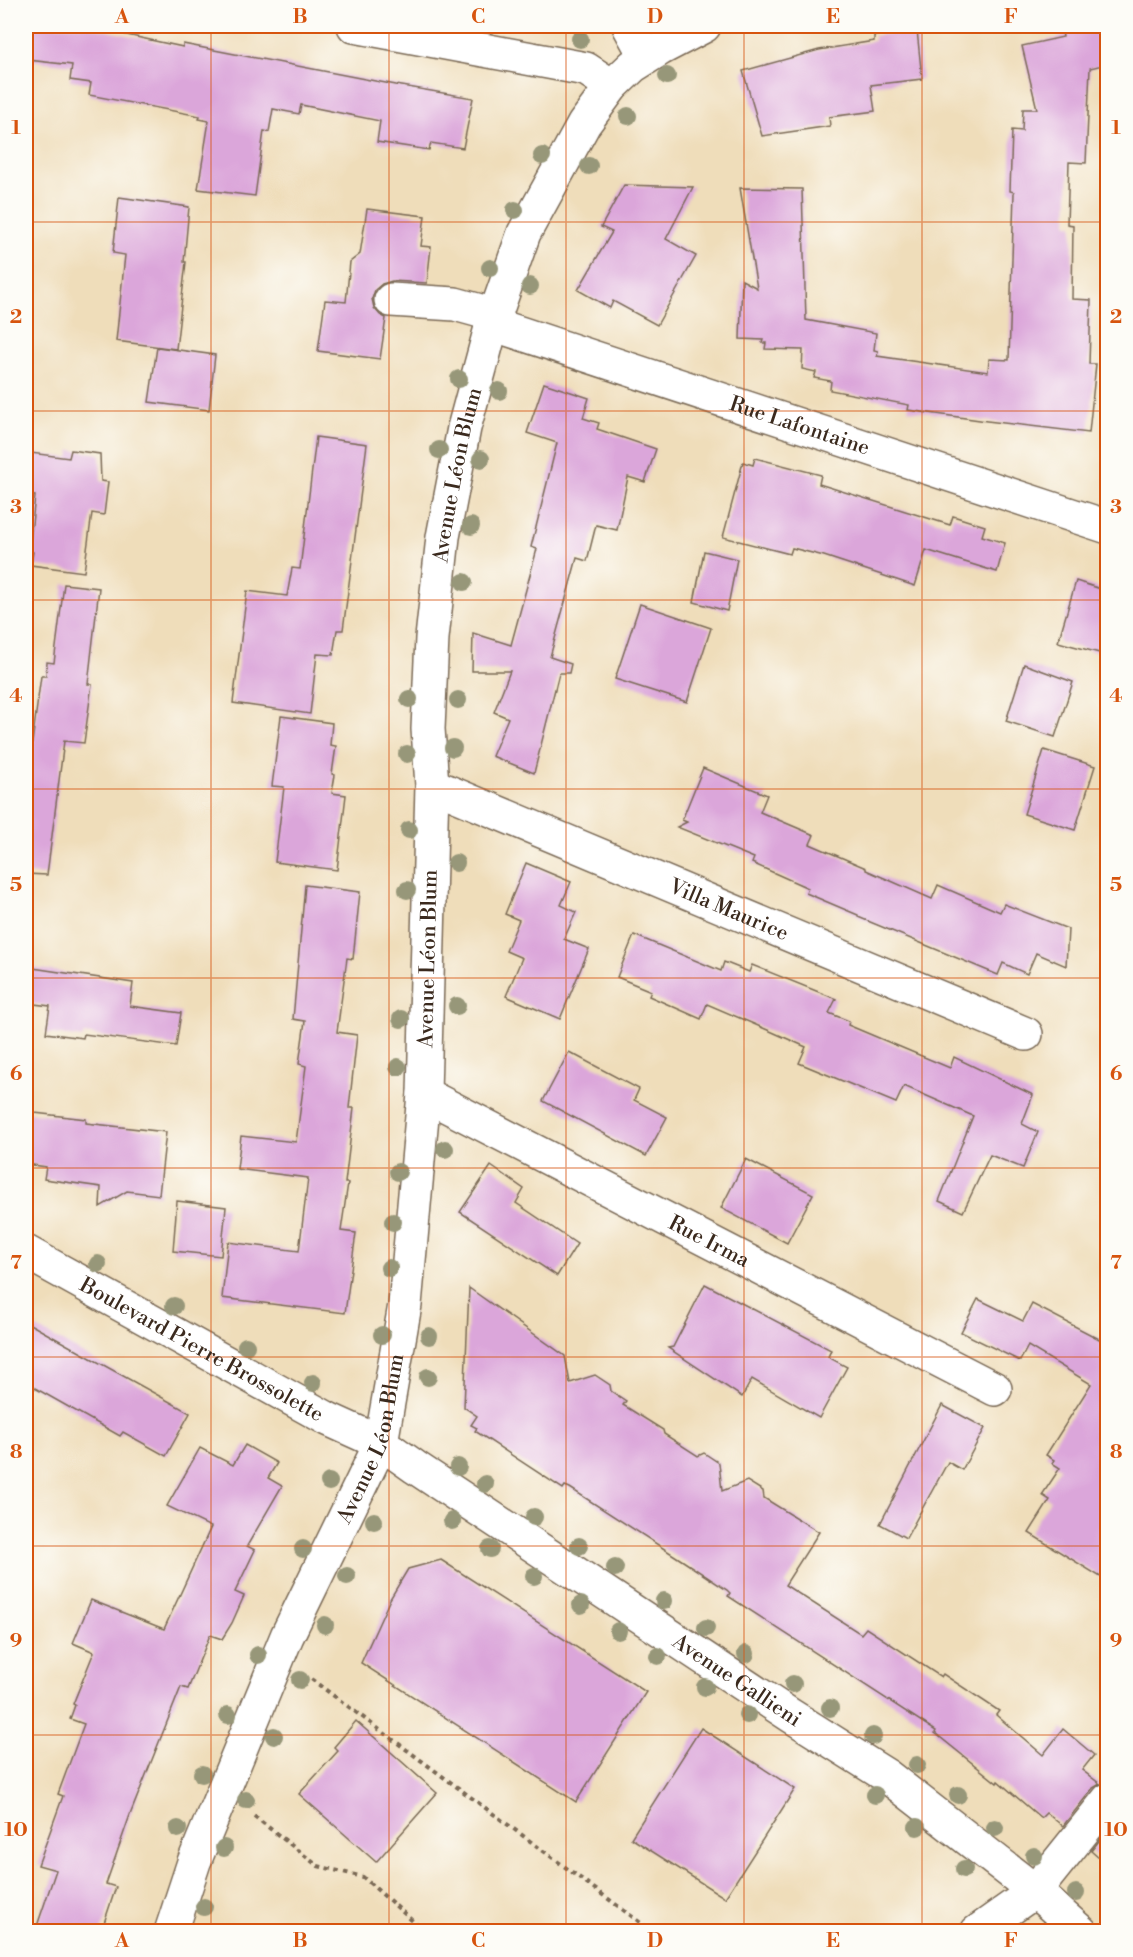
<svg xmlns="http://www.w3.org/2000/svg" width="1133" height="1957" viewBox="0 0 1133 1957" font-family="'Libre Bodoni',serif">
<rect width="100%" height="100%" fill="#fdfcf7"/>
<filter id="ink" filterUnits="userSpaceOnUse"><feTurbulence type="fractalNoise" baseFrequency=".0167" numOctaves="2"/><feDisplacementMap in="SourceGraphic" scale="12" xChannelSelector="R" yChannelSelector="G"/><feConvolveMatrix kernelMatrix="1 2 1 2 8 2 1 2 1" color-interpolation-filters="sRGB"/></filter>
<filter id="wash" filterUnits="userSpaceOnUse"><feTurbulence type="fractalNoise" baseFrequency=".008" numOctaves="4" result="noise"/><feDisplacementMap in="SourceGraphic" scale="24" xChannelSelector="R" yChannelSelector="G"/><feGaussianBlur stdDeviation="1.35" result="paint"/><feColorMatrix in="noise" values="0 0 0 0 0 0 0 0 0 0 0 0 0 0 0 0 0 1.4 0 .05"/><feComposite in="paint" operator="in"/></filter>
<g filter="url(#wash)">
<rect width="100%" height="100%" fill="#efddba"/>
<g id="blocks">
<g fill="#dba6da">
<path d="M32 26H85L183 47V44L396 85 473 98 463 148 431 143 429 150 377 142 380 121 301 105 299 114 273 109 269 132 264 131 255 196 198 189 209 121 199 119 200 116 89 95 91 83 70 80 72 65 28 60Z"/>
<path d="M1061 26H1099L1107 64 1090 68 1086 163 1069 162 1067 224 1073 225 1072 299 1091 300 1089 364H1096L1089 433 987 421 908 410 909 405 830 390 831 381 814 378 816 372 802 369 803 350 765 349 766 343H762L763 340 740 339 742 280 757 288 740 188 802 189 806 320 876 333 874 350 878 351 877 356 988 372 989 359 1009 360 1014 192 1010 191 1012 130 1022 131 1023 109H1037L1022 46 1063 37Z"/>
<path d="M917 30 922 79 871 85 875 111 829 117 830 126 762 136 743 71 819 50 874 41V36Z"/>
<path d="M624 185 693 187 666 239 696 256 657 325 613 301 610 308 578 290 612 232 601 227Z"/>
<path d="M119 197 189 207 184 262H186L176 349 116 341 125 255 113 253Z"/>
<path d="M367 209 425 216 421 246 431 247 427 283 392 281 382 284 375 290 372 299 374 308 380 315 386 318 380 359 318 351 325 300 346 302 350 262 360 254Z"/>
<path d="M157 347 215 355 209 410 149 402Z"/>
<path d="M544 383 589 398 583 418 599 423 597 429 656 449 645 482 628 477 617 530 596 525 587 561 577 558 550 657 571 664 569 673H559L534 773 492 756 508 718 494 712 510 671H472L473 633 511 645 537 549 531 547 557 443 527 433Z"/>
<path d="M316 437 367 444 343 630H337L333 655 317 654 310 714 233 703 247 591 287 596 292 568 300 569Z"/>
<path d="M71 450 100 454 101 481 108 482 104 515 92 513 84 572 31 565 33 552H29L35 496 26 495 31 453 69 458Z"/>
<path d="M755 458 821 475 819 484 950 525 953 516 985 526 982 536 1005 543 997 572 926 550 915 586 824 556 792 548 790 554 723 537 743 462 753 465Z"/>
<path d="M704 551 737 559 727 611 694 602Z"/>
<path d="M1076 581 1107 591V655L1058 642Z"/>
<path d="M64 584 99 588 88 684H92L84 743 64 741 47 875 26 874V757L30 758 41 676H46L47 662 54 663Z"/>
<path d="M640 604 711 628 687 702 615 679Z"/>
<path d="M1024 664 1073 682 1055 737 1006 721Z"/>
<path d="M281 716 332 723 330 745 336 746 332 774 335 775 332 793 346 795 337 870 275 862 284 787 272 786Z"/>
<path d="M1044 750 1095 766 1075 830 1024 814Z"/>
<path d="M703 768 767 795 760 812 814 835 810 844 866 868V870L932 899 938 885 1000 912 1004 904 1068 929 1066 966 1036 953 1027 974 1003 963 998 975 858 917V915L806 893 808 888 752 863 754 858 677 827 687 822 682 820Z"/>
<path d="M526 863 571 882 561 905 576 912 564 939 589 949 560 1019 506 996 522 958 506 951 519 920 505 914Z"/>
<path d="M305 885 360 892 353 959 347 958 337 1032 357 1035 349 1108H354L345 1183H348L341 1231 356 1233 345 1313 222 1298 228 1242 299 1251 308 1178 237 1169 241 1136 296 1142 306 1066 299 1064 305 1021 293 1019Z"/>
<path d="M634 935 721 971 724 962 749 972 752 965 836 999 829 1013 849 1021 848 1025 950 1068 954 1057 1033 1095 1022 1124 1038 1132 1023 1168 990 1155 963 1212 939 1201 973 1116 904 1086 896 1103 799 1063 806 1047 770 1031 707 1004 701 1019 649 996 651 991 617 977Z"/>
<path d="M26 967 133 983 130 1006 181 1013 176 1046 84 1034 83 1038 46 1033 50 1006 26 1003Z"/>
<path d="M569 1052 639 1089 634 1100 667 1117 646 1156 543 1101Z"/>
<path d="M26 1112 86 1119V1123L166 1132 159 1195 127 1191 100 1207 101 1187 44 1179 46 1167 26 1164Z"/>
<path d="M746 1159 813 1194 787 1243 721 1208Z"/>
<path d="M491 1166 524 1189 516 1203 577 1244 557 1276 460 1212Z"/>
<path d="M177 1201 226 1207 221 1256 173 1251Z"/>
<path d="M705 1284 831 1350 828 1357 847 1367 819 1418 752 1379 742 1397 668 1348 673 1347Z"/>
<path d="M469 1288 565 1356 570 1383 595 1375 610 1385 611 1391 626 1401 623 1405 663 1430 664 1434 698 1456 704 1453 719 1463 722 1491 747 1481 763 1491 764 1498 819 1532 785 1585 861 1634 866 1628 941 1677 943 1674 999 1711 996 1715 1043 1755 1063 1729 1094 1755 1082 1770 1100 1784 1093 1788 1063 1826 1046 1813 1041 1818 998 1781 997 1783 935 1733 936 1731 728 1596 730 1593 727 1590 683 1561 570 1488 565 1486 563 1489 475 1431 477 1428 471 1425 477 1416 464 1407Z"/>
<path d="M978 1299 1023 1321 1032 1304 1107 1343V1581L1029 1533 1050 1500 1042 1495 1060 1468 1052 1463 1054 1460 1046 1455 1091 1384 1028 1346 1020 1361 961 1332Z"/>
<path d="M26 1322 190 1413 166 1456 123 1432 120 1436 26 1383Z"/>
<path d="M942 1405 985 1428 962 1470 948 1462 906 1538 880 1524Z"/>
<path d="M245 1445 277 1463 268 1478 282 1486 247 1546 255 1550 235 1592 244 1596 232 1623 222 1639 210 1635 188 1689 181 1687 130 1815 106 1884 116 1887 101 1932H35L56 1870 38 1865 63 1796 58 1794 84 1724 70 1719 75 1705 73 1704 94 1652 73 1643 91 1600 164 1629 211 1527 167 1506 200 1448 233 1465Z"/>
<path d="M441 1560 646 1692 576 1802 361 1663 390 1599 408 1569Z"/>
<path d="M356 1721 437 1793 376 1862 299 1794 338 1751 334 1747Z"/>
<path d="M701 1728 795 1789 725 1898 631 1838Z"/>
<path d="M1107 1831V1865L1091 1851Z"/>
</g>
</g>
</g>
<g filter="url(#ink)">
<use href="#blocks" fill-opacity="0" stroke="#7a6955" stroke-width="1.5"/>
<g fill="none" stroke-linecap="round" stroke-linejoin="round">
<g stroke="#7a6955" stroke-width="36">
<g id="minor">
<path d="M354 26 586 69 612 86"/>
<path d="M629 26 646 57"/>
<path d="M391 300 455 304 495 315"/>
<path id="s1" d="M492 324 1108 527"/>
<path id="s2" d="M432 785 1026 1034"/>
<path id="s3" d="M424 1094 995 1389"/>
<path id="s4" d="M26 1252 328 1419 381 1443 415 1467 790 1715 887 1776 1035 1891 1081 1932"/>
<path id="s5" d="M171 1932 194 1862 287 1636 381 1443 405 1305 424 1094 432 785 428 729 432 638 443 537 464 428 492 324 524 233 584 124 612 86 633 66 660 49 704 26"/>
<path d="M977 1932 1035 1891 1108 1800"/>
</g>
</g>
<g stroke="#7a6955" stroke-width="4" stroke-dasharray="4.5 4.5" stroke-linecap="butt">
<path d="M311 1679 653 1932"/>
<path d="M254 1816 318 1866 363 1877 425 1932"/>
</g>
<use href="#minor" stroke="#fff" stroke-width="33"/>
</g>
<g fill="#979779">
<circle cx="580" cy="39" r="9"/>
<circle cx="667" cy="76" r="9"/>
<circle cx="628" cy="116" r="9"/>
<circle cx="542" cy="156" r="9"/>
<circle cx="589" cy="166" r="9"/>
<circle cx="515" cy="210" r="9"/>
<circle cx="490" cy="268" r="9"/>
<circle cx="530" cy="286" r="9"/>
<circle cx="459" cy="379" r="9"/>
<circle cx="499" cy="391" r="9"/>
<circle cx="439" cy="450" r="9"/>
<circle cx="481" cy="459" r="9"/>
<circle cx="471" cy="526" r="9"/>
<circle cx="464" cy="582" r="9"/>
<circle cx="409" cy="699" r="9"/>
<circle cx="458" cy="700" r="9"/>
<circle cx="453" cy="748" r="9"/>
<circle cx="407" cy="754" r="9"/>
<circle cx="409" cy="830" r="9"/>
<circle cx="456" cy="863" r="9"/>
<circle cx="407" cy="890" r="9"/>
<circle cx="457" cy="1006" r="9"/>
<circle cx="401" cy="1019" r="9"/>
<circle cx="398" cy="1067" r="9"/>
<circle cx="445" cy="1149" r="9"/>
<circle cx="398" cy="1172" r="9"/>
<circle cx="393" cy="1222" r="9"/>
<circle cx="98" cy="1264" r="9"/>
<circle cx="389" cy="1268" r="9"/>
<circle cx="174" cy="1306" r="9"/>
<circle cx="382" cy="1335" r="9"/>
<circle cx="429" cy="1336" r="9"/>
<circle cx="246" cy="1346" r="9"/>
<circle cx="428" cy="1377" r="9"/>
<circle cx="313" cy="1383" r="9"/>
<circle cx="458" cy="1467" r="9"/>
<circle cx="329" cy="1482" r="9"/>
<circle cx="485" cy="1484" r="9"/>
<circle cx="534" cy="1517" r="9"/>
<circle cx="374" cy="1521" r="9"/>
<circle cx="452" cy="1521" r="9"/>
<circle cx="579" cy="1546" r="9"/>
<circle cx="303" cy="1549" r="9"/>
<circle cx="490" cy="1549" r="9"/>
<circle cx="615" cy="1568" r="9"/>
<circle cx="347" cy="1576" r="9"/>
<circle cx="534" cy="1576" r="9"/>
<circle cx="664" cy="1601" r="9"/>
<circle cx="581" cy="1605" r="9"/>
<circle cx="325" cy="1625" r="9"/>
<circle cx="706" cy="1628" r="9"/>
<circle cx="618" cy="1631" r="9"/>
<circle cx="746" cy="1654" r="9"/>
<circle cx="258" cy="1655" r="9"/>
<circle cx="658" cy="1656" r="9"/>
<circle cx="300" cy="1680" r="9"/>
<circle cx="793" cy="1684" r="9"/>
<circle cx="705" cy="1687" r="9"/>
<circle cx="830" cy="1708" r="9"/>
<circle cx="228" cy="1715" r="9"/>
<circle cx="747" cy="1715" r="9"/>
<circle cx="274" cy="1736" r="9"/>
<circle cx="873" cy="1736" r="9"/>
<circle cx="917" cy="1765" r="9"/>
<circle cx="202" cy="1774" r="9"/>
<circle cx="875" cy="1795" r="9"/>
<circle cx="958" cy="1795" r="9"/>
<circle cx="246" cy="1800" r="9"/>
<circle cx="917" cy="1827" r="9"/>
<circle cx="995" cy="1828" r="9"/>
<circle cx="178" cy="1829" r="9"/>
<circle cx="224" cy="1848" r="9"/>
<circle cx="1034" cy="1856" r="9"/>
<circle cx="964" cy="1869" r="9"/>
<circle cx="1076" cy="1893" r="9"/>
<circle cx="204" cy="1907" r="9"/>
</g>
</g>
<path fill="none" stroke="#d7540e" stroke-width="1.5" stroke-opacity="0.55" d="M211 26V1932M389 26V1932M566 26V1932M744 26V1932M922 26V1932M26 222H1108M26 411H1108M26 600H1108M26 789H1108M26 978H1108M26 1168H1108M26 1357H1108M26 1546H1108M26 1735H1108"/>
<g text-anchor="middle" stroke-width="4.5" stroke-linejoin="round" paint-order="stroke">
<g font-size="21" fill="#3b2a1e" stroke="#fdfcf7">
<text dy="7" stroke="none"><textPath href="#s1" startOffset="324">Rue Lafontaine</textPath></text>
<text dy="7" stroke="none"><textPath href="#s5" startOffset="1506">Avenue Léon Blum</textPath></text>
<text dy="7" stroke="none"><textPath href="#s2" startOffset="322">Villa Maurice</textPath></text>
<text dy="7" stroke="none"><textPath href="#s5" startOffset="1020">Avenue Léon Blum</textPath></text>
<text dy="7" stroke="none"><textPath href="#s3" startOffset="321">Rue Irma</textPath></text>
<text dy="7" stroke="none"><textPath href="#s4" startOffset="201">Boulevard Pierre Brossolette</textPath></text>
<text dy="7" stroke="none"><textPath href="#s5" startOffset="534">Avenue Léon Blum</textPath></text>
<text dy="7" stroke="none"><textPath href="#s4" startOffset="831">Avenue Gallieni</textPath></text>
</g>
</g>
<rect width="1133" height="1957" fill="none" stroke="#fdfcf7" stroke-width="66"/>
<rect x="33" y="33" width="1067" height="1891" fill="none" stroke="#d7540e" stroke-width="2"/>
<g font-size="20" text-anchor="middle" font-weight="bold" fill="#d7540e">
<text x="122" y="23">A</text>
<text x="300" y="23">B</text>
<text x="478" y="23">C</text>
<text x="655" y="23">D</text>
<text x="833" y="23">E</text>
<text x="1011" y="23">F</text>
<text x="16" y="134">1</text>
<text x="1116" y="134">1</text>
<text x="16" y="323">2</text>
<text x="1116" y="323">2</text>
<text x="16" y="513">3</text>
<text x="1116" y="513">3</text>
<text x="16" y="702">4</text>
<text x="1116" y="702">4</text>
<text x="16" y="891">5</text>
<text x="1116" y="891">5</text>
<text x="16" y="1080">6</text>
<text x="1116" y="1080">6</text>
<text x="16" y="1269">7</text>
<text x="1116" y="1269">7</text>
<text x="16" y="1458">8</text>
<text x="1116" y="1458">8</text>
<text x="16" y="1647">9</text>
<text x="1116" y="1647">9</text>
<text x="16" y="1836">10</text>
<text x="1116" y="1836">10</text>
<text x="122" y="1947">A</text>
<text x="300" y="1947">B</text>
<text x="478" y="1947">C</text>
<text x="655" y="1947">D</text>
<text x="833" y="1947">E</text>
<text x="1011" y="1947">F</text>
</g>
</svg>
